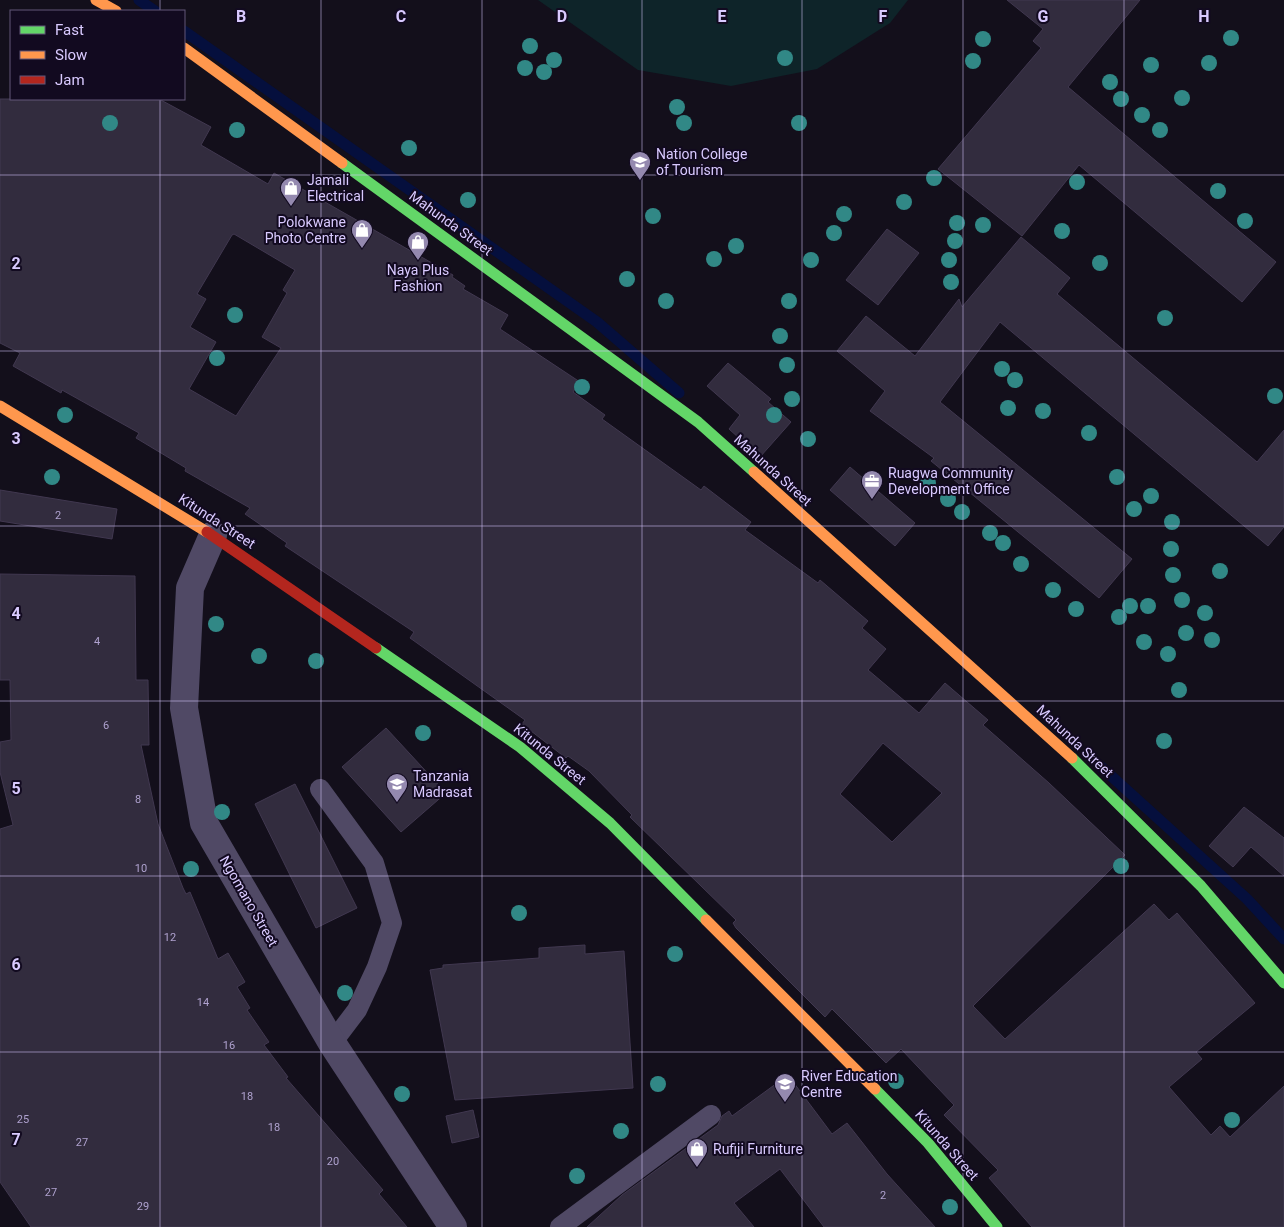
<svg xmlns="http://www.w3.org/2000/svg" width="1284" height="1227" viewBox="0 0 1284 1227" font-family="Roboto,sans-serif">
<rect width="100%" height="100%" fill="#130f1b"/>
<path fill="#0e2429" d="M538 0H908L890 23 817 69 731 86 638 70Z"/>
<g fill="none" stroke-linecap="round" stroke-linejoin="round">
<g stroke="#050f3d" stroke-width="11">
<path d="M139 0 155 11"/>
<path d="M184 31 597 322 679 393"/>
<path d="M1099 765 1247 899 1284 939"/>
</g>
</g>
<g fill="#322c3e" stroke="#413850" fill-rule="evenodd">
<path d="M1007 0H1140L1068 87 1276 262 1242 302 1079 165 1022 236 938 169 1041 48 1033 41 1043 29Z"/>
<path d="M0 99H159L211 127 201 145 268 184 274 173 453 275 452 277 465 286 463 289 508 315 500 329 580 382 573 392 605 415 602 419 701 490 704 486 751 522 745 530 818 583 820 580 868 621 862 628 886 649 868 670 919 713 945 683 988 720 983 725 1049 783 1125 855 973 1006 1005 1039 1154 904 1169 920 1177 913 1255 1003 1196 1052 1202 1059 1169 1087 1211 1135 1220 1126 1230 1137 1284 1086V1227H1032L989 1178 998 1170 944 1115 954 1105 901 1049 886 1063 832 1009 825 1017 736 928 733 923 736 920 630 817 632 815 589 771 568 756 566 758 522 724 525 720 410 638 414 632 285 546 287 543 245 514 250 508 185 471 186 468 136 438 139 433 62 390 61 393 13 366 20 353 0 343ZM234 234 295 270 283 290 287 293 262 337 281 348 236 416 189 389 216 342 190 327 206 299 197 294 232 235ZM883 743 942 793 892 842 840 794Z"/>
<path d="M887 229 919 253 878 305 846 280Z"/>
<path d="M1021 237 1070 278 1057 294 1257 462 1284 430V527L1268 546 1000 322 940 402 1132 559 1099 598 931 461 934 458 870 411 885 391 837 351 866 316 915 356 959 299 962 307Z"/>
<path d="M728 363 771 399 768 402 791 422 760 457 729 429 740 415 707 386Z"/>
<path d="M850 467 915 523 895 546 830 490Z"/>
<path d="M0 490 117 509 112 539 0 521Z"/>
<path d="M0 574 135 576 136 680H148L149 745H141L158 824 183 888 186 894 190 892 218 959 228 953 245 982 237 987 250 1008 247 1010 269 1042 264 1045 288 1077 286 1078 383 1190 379 1194 407 1227H31L0 1182V829L13 825 0 772V742L11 740 10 680H0Z"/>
<path d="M386 728 446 793 401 832 342 767Z"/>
<path d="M295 784 357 908 316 928 255 804Z"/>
<path d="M1244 807 1284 838V876L1251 847 1233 867 1209 846Z"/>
<path d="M585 945V954L624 951 633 1088 455 1100 430 970 443 968V965L539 958V948Z"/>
<path d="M788 1075 832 1134 847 1123 887 1174 935 1227H824L780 1169 734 1203 754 1227H587L622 1195 718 1125 722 1116 729 1111 732 1116Z"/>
<path d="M473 1110 479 1137 452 1143 446 1116Z"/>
</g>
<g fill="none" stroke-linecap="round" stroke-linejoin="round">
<g stroke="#504965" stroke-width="20">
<path d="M320 789 374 863 392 923 377 967 357 1010 332 1043"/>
<path d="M560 1227 711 1115"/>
</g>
<path stroke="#504965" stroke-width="28" d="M213 535 190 588 184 708 204 823 332 1043 453 1227"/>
<g stroke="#63d668" stroke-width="11">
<path d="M342 163 698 422 754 472"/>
<path d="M376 648 520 747 610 823 706 920"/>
<path d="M1072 758 1201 886 1284 983"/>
<path d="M875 1089 928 1143 997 1227"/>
</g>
<g stroke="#ff974d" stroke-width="11">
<path d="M96 0 116 11"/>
<path d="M184 48 342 163"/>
<path d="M0 406 207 532"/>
<path d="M754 472 1072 758"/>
<path d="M706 920 875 1089"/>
</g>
<path stroke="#b3261e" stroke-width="11" d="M207 532 376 648"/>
</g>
<g fill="#318886">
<circle cx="1231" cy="38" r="8"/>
<circle cx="983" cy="39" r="8"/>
<circle cx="530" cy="46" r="8"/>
<circle cx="785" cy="58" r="8"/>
<circle cx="554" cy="60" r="8"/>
<circle cx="973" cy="61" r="8"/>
<circle cx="1209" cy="63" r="8"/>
<circle cx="1151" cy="65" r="8"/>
<circle cx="525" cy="68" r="8"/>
<circle cx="544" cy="72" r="8"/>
<circle cx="1110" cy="82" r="8"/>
<circle cx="1182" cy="98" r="8"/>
<circle cx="1121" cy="99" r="8"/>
<circle cx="677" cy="107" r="8"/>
<circle cx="1142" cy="115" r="8"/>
<circle cx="110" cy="123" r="8"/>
<circle cx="684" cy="123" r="8"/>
<circle cx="799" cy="123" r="8"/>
<circle cx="237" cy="130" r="8"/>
<circle cx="1160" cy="130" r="8"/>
<circle cx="409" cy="148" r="8"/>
<circle cx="934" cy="178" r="8"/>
<circle cx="1077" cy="182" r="8"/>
<circle cx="1218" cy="191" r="8"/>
<circle cx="468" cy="200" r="8"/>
<circle cx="904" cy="202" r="8"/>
<circle cx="844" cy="214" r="8"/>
<circle cx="653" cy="216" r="8"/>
<circle cx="1245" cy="221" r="8"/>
<circle cx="957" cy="223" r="8"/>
<circle cx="983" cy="225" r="8"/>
<circle cx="1062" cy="231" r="8"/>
<circle cx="834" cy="233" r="8"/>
<circle cx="955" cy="241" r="8"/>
<circle cx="736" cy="246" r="8"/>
<circle cx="714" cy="259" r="8"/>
<circle cx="811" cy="260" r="8"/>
<circle cx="949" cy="260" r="8"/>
<circle cx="1100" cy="263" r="8"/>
<circle cx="627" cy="279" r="8"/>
<circle cx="951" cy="282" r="8"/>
<circle cx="666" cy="301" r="8"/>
<circle cx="789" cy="301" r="8"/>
<circle cx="235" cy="315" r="8"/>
<circle cx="1165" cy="318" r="8"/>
<circle cx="780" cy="336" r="8"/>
<circle cx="217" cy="358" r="8"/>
<circle cx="787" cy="365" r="8"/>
<circle cx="1002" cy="369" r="8"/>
<circle cx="1015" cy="380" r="8"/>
<circle cx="582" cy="387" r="8"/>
<circle cx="1275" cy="396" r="8"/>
<circle cx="792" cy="399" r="8"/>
<circle cx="1008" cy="408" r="8"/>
<circle cx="1043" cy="411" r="8"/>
<circle cx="65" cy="415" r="8"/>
<circle cx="774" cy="415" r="8"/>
<circle cx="1089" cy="433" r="8"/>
<circle cx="808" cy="439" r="8"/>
<circle cx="52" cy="477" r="8"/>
<circle cx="1117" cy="477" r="8"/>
<circle cx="928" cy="483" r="8"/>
<circle cx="1151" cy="496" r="8"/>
<circle cx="948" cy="499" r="8"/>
<circle cx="1134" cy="509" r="8"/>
<circle cx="962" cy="512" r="8"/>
<circle cx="1172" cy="522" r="8"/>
<circle cx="990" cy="533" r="8"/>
<circle cx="1003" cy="543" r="8"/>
<circle cx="1171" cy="549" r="8"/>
<circle cx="1021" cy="564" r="8"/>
<circle cx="1220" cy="571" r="8"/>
<circle cx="1173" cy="575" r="8"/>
<circle cx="1053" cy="590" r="8"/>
<circle cx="1182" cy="600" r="8"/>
<circle cx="1130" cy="606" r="8"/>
<circle cx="1148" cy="606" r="8"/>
<circle cx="1076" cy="609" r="8"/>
<circle cx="1205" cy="613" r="8"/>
<circle cx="1119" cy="617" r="8"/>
<circle cx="216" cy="624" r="8"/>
<circle cx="1186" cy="633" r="8"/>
<circle cx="1212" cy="640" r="8"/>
<circle cx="1144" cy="642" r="8"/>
<circle cx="1168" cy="654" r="8"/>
<circle cx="259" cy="656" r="8"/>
<circle cx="316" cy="661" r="8"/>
<circle cx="1179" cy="690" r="8"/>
<circle cx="423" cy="733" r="8"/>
<circle cx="1164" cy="741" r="8"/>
<circle cx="222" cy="812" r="8"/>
<circle cx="1121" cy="866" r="8"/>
<circle cx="191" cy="869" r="8"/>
<circle cx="519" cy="913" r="8"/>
<circle cx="675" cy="954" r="8"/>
<circle cx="345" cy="993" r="8"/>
<circle cx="896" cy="1081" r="8"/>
<circle cx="658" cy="1084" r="8"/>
<circle cx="402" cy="1094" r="8"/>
<circle cx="1232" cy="1120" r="8"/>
<circle cx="621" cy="1131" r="8"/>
<circle cx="577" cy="1176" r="8"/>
<circle cx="950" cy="1207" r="8"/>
</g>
<path fill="none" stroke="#d9caff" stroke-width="1" stroke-opacity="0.55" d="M160 0V11M321 0V1227M482 0V1227M642 0V1227M802 0V1227M963 0V1227M1124 0V1227M160 99V1227M0 175H1284M0 351H1284M0 526H1284M0 701H1284M0 876H1284M0 1052H1284"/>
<defs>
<g id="university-pin" transform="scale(1.125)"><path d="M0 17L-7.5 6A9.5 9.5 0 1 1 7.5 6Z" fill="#9489af" stroke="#120a20"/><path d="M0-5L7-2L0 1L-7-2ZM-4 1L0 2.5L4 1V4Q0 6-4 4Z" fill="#fff"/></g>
<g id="shop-pin" transform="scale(1.125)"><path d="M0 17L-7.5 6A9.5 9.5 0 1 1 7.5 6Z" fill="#9489af" stroke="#120a20"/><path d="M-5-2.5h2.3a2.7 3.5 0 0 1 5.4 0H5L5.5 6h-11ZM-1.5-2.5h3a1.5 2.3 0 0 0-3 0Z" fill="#fff"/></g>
<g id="office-pin" transform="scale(1.125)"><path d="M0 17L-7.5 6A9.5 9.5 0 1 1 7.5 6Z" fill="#9489af" stroke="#120a20"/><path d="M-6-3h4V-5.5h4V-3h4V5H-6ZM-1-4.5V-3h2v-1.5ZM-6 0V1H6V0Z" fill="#fff"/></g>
<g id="school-pin" transform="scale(1.125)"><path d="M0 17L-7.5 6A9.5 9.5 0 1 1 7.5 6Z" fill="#9489af" stroke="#120a20"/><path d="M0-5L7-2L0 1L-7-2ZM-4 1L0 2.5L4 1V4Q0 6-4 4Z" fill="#fff"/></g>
</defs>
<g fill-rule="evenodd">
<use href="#university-pin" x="640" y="162"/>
<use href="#shop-pin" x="291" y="188"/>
<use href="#shop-pin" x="362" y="230"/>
<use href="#shop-pin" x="418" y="242"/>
<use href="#office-pin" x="872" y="481"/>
<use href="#school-pin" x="397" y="784"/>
<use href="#school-pin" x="785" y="1084"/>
<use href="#shop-pin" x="697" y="1149"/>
</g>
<g text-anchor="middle" stroke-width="4" stroke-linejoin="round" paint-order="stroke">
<g font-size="11" fill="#afa2cf">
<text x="58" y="519">2</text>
<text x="97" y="645">4</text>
<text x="106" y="729">6</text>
<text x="138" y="803">8</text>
<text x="141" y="872">10</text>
<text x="170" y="941">12</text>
<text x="203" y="1006">14</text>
<text x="229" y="1049">16</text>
<text x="247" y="1100">18</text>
<text x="23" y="1123">25</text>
<text x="274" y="1131">18</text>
<text x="82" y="1146">27</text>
<text x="333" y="1165">20</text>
<text x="51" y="1196">27</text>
<text x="883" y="1199">2</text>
<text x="143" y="1210">29</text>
</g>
<g font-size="14" fill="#d9caff" stroke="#120a20" text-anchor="start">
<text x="656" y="159">Nation College<tspan x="656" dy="16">of Tourism</tspan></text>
<text x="307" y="185">Jamali<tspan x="307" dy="16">Electrical</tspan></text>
<text x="346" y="227" text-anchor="end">Polokwane<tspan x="346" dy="16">Photo Centre</tspan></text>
<text x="418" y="275" text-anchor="middle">Naya Plus<tspan x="418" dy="16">Fashion</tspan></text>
<text x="888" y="478">Ruagwa Community<tspan x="888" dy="16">Development Office</tspan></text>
<text x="413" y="781">Tanzania<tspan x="413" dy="16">Madrasat</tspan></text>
<text x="801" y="1081">River Education<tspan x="801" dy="16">Centre</tspan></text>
<text x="713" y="1154">Rufiji Furniture</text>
</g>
<g font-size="14" fill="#d9caff" stroke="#120a20">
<text transform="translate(451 223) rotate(36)" y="5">Mahunda Street</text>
<text transform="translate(773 470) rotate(42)" y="5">Mahunda Street</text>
<text transform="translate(217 521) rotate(33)" y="5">Kitunda Street</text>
<text transform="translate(1075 741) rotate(43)" y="5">Mahunda Street</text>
<text transform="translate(550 754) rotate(39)" y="5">Kitunda Street</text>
<text transform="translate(249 901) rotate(60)" y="5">Ngomano Street</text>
<text transform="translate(947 1145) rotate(49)" y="5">Kitunda Street</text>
</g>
</g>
<g font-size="16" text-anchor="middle" font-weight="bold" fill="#d9caff" stroke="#120a20" stroke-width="4" stroke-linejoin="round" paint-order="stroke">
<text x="241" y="22">B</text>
<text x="401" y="22">C</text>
<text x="562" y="22">D</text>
<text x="722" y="22">E</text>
<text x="883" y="22">F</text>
<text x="1043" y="22">G</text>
<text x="1204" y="22">H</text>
<text x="16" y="269">2</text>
<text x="16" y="444">3</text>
<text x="16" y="619">4</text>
<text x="16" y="794">5</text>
<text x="16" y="970">6</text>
<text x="16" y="1145">7</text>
</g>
<rect x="10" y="10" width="175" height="90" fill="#120a20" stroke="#625779"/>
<rect x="20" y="26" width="25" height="8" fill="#63d668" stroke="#625779"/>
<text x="55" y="35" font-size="15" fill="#d9caff">Fast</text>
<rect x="20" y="51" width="25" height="8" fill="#ff974d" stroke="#625779"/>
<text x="55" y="60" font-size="15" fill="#d9caff">Slow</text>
<rect x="20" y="76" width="25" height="8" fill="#b3261e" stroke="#625779"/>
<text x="55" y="85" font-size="15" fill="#d9caff">Jam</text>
</svg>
